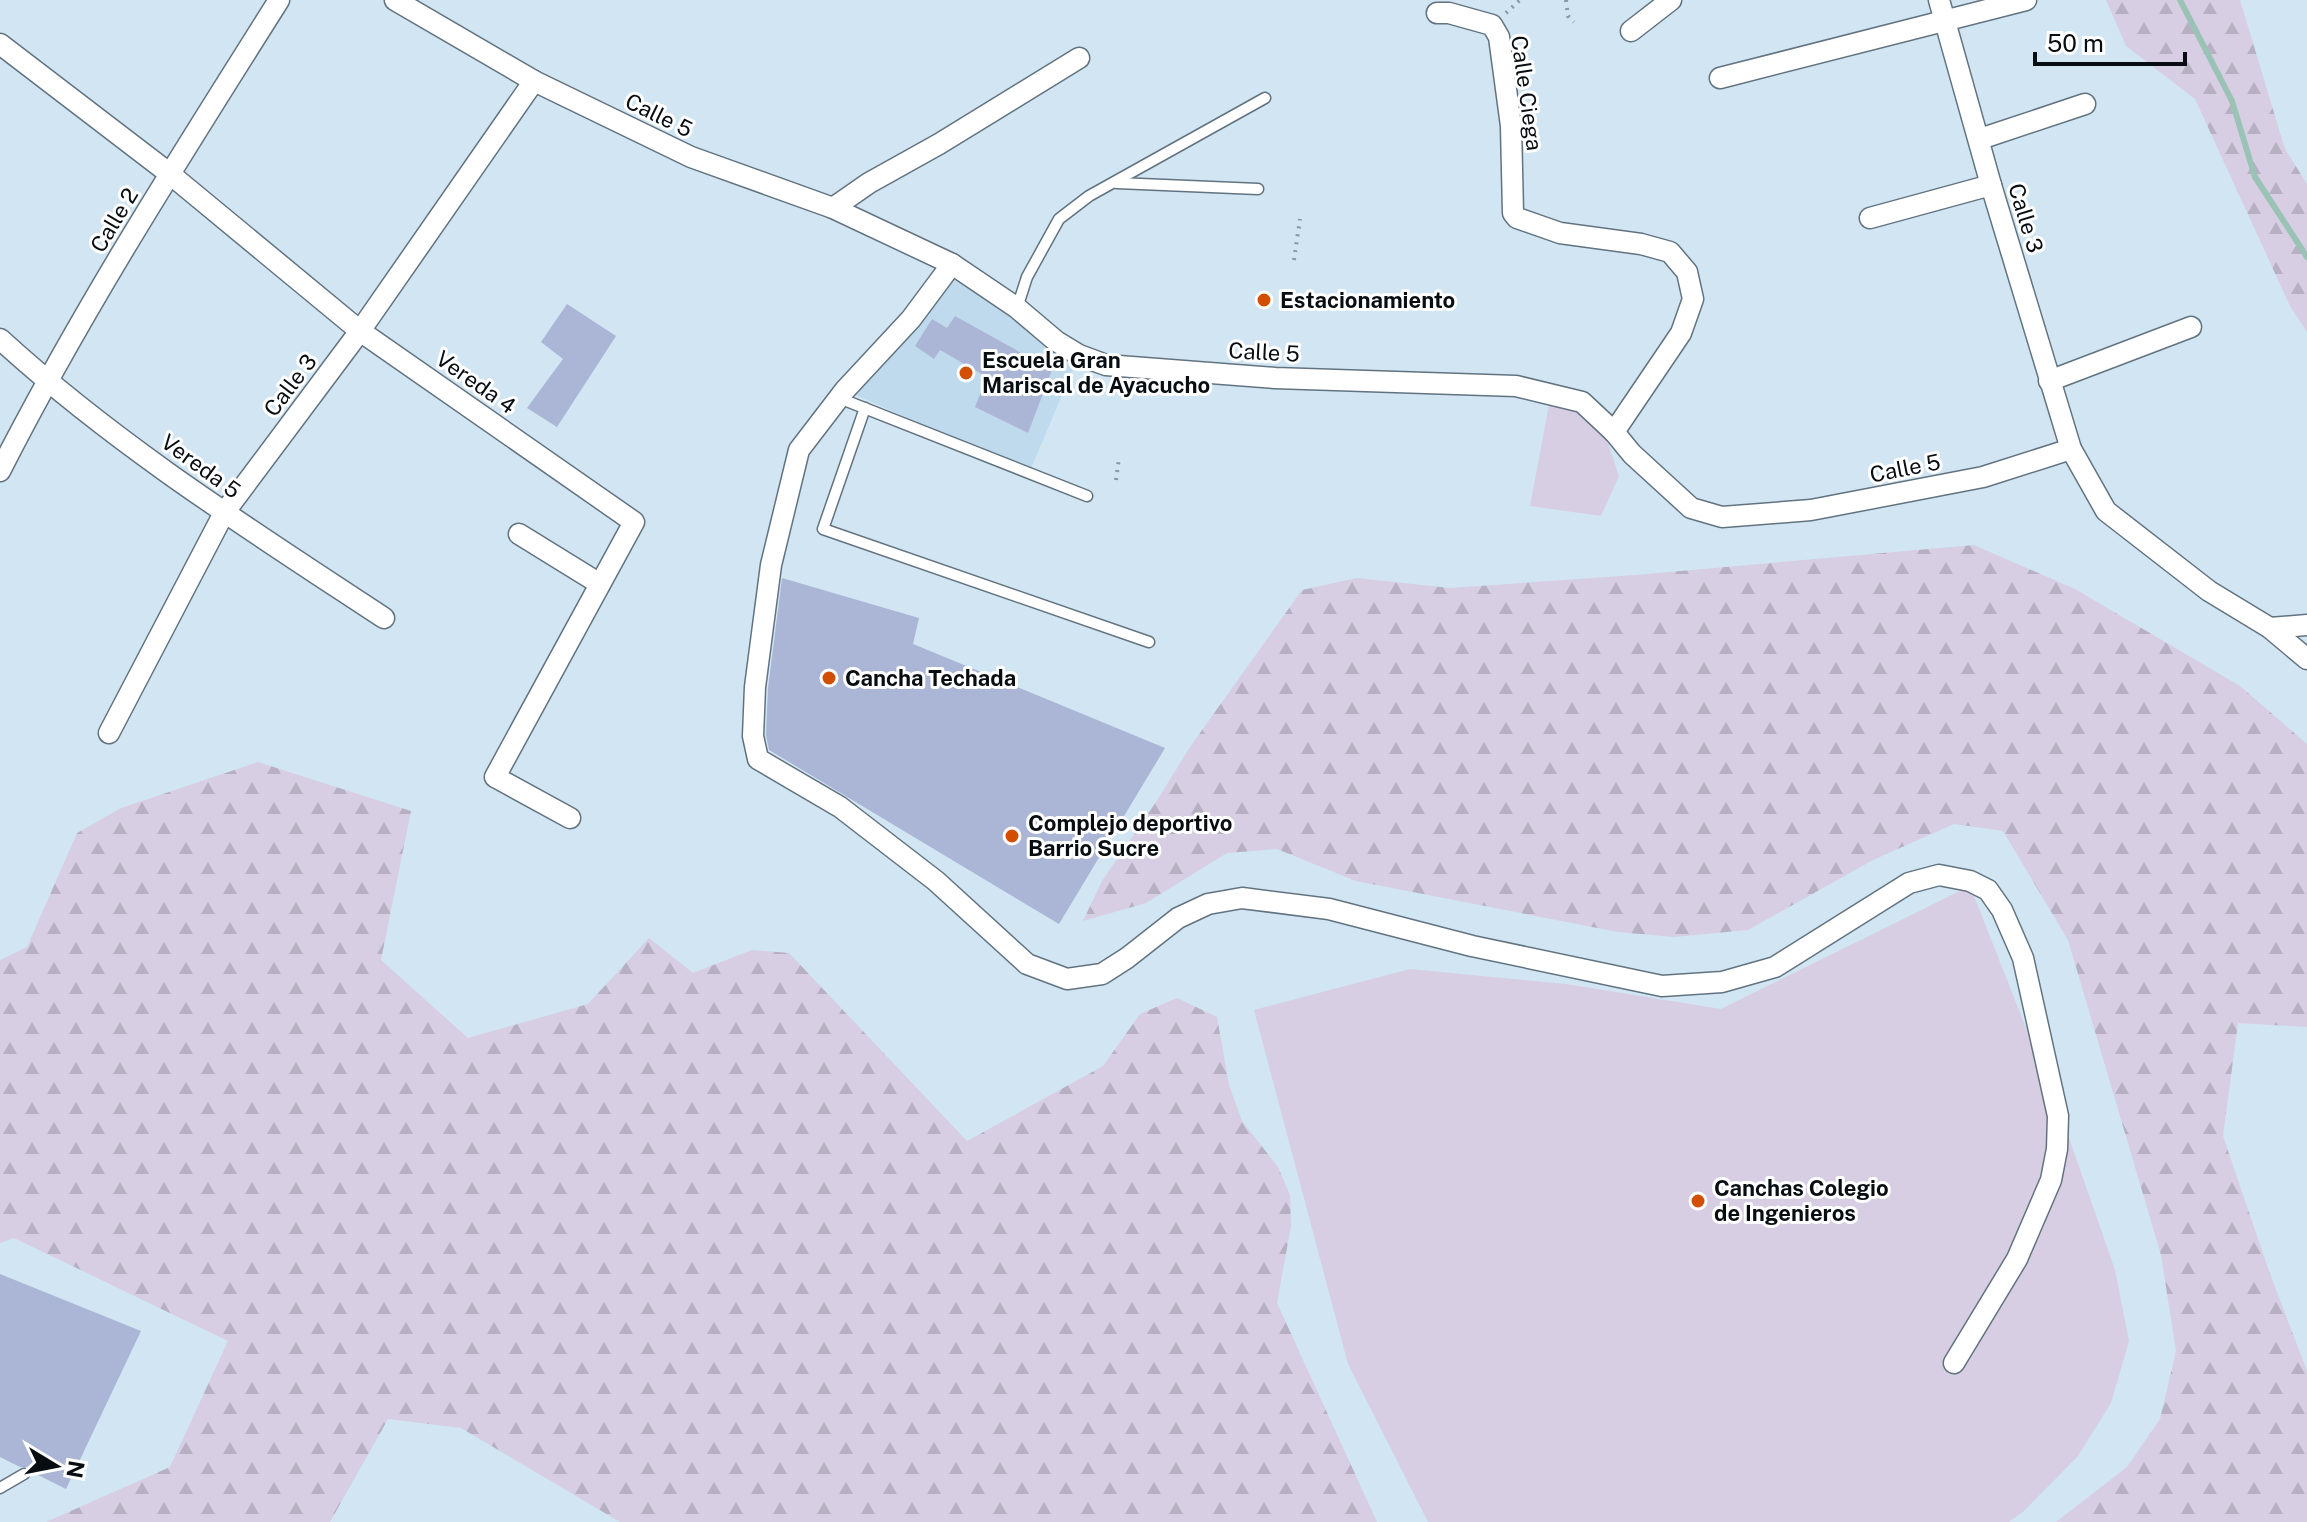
<svg xmlns="http://www.w3.org/2000/svg" width="2307" height="1522" viewBox="0 0 2307 1522" font-family="'Public Sans',sans-serif">
<defs>
<pattern id="forest-firs" width="22" height="20" patternUnits="userSpaceOnUse" patternTransform="scale(2)"><rect width="22" height="20" fill="#d7cee3"/><path d="M5 1l3.5 6h-7zM16 11l3.5 6h-7z" fill="#b7b0c2"/></pattern>
</defs>
<rect width="100%" height="100%" fill="#d1e5f3"/>
<path fill="#c0daed" d="M952 264 1079 355 1029 473 845 390Z"/>
<g fill="#d7cee3">
<path d="M1549 405C1605 411 1603 429 1619 476L1601 516 1530 506Z"/>
<path d="M1970 886 2067 1132 2115 1270 2129 1341 2111 1403 2078 1456 2024 1511 2009 1522H1428L1348 1364 1254 1010 1410 969 1566 984 1721 1009Z"/>
</g>
<g fill="url(#forest-firs)">
<path d="M2106 0H2240L2285 149 2307 184V332L2290 306 2195 99 2126 46Z"/>
<path d="M1974 545 2075 589 2240 686 2307 744V1027L2238 1023 2223 1136 2269 1271 2307 1371V1522H2056L2127 1467 2160 1419 2176 1351 2161 1255 2068 940 2003 831 1954 824 1873 860 1748 930 1674 937 1618 932 1356 881 1277 849 1227 853 1146 903 1083 921 1102 881 1156 802 1190 747 1302 590 1357 578 1450 588 1635 575Z"/>
<path d="M258 762 411 811 381 960 468 1038 588 1004 649 938 693 973 752 950 789 953 967 1141 1103 1066 1140 1014 1177 998 1217 1017 1229 1085 1242 1121 1278 1167 1290 1195 1291 1226 1277 1303 1377 1522H620L461 1428 388 1419 330 1522H46L170 1467 228 1341 14 1238 0 1243V960L27 947 77 833 121 808Z"/>
</g>
<g fill="none" stroke-linecap="round" stroke-linejoin="round">
<path stroke="#9ac3b6" stroke-width="6" d="M2180 0 2232 101 2255 177 2307 257"/>
</g>
<g fill="#abb5d5">
<path d="M567 304 616 336 557 427 527 408 563 359 541 342Z"/>
<path d="M955 316 1052 370 1028 433 975 407 987 377 940 350 934 359 915 346 932 319 947 328Z"/>
<path d="M782 578 919 618 913 644 1165 748 1059 924 769 750 766 735 768 688Z"/>
<path d="M0 1274 141 1331 66 1489 32 1472 27 1467H20L0 1457Z"/>
</g>
<g fill="none" stroke-linecap="round" stroke-linejoin="round">
<g stroke="#627380" stroke-width="13">
<g id="service">
<path d="M1117 183 1258 189"/>
<path d="M1017 308 1027 277 1059 219 1089 196 1265 98"/>
<path d="M839 398 1087 496"/>
<path d="M865 408 823 529 1149 642"/>
<path d="M0 1488 24 1474"/>
</g>
</g>
<g stroke="#627380" stroke-width="23">
<g id="minor">
<path d="M395 0 534 81 691 157 833 208 952 264 1017 308 1056 341 1079 355 1106 365 1275 378 1516 386 1582 402 1614 432 1632 454 1691 508 1722 517 1811 510 1983 477 2071 449"/>
<path d="M1939 0 1991 185 2071 449 2106 511 2209 591 2270 628 2307 659"/>
<path d="M1437 13H1449L1492 25 1499 37 1511 126 1513 213 1517 218 1560 233 1641 244 1670 252 1687 272 1693 299 1681 333 1614 432"/>
<path d="M1631 31 1671 0"/>
<path d="M0 44 170 174 360 331 634 522 495 777 570 818"/>
<path d="M1720 78 2026 0"/>
<path d="M1980 139 2085 104"/>
<path d="M833 208 869 183 939 144 1079 58"/>
<path d="M1870 218 1991 185"/>
<path d="M952 264 911 319 845 390 799 450 771 565 755 687 753 736 758 759 840 807 936 881 1027 964 1067 979 1102 974 1127 958 1178 918 1208 904 1242 898 1329 909 1472 946 1662 986 1722 982 1775 967 1909 883 1939 875 1970 881 1988 890 2002 910 2023 958 2058 1116 2057 1149 2051 1180 2017 1259 1954 1363"/>
<path d="M0 339C117 446 252 531 384 618"/>
<path d="M2049 381 2191 327"/>
<path d="M0 471C83 308 182 154 279 0"/>
<path d="M519 534 600 584"/>
<path d="M2270 628 2307 625"/>
<path d="M109 733 224 513 360 331 534 81"/>
</g>
</g>
<g stroke="#8998a3" stroke-width="4" stroke-dasharray="2 6" stroke-linecap="butt">
<path d="M1566 0 1568 16 1574 22"/>
<path d="M1506 13 1520 0"/>
<path d="M1294 260 1300 219"/>
<path d="M1116 480 1119 458"/>
</g>
<use href="#service" stroke="#fff" stroke-width="10"/>
<use href="#minor" stroke="#fff" stroke-width="20"/>
</g>
<g fill="#d24f01" stroke="#fff" stroke-width="3">
<circle cx="1264" cy="300" r="8"/>
<circle cx="966" cy="373" r="8"/>
<circle cx="829" cy="678" r="8"/>
<circle cx="1012" cy="836" r="8"/>
<circle cx="1698" cy="1201" r="8"/>
</g>
<g text-anchor="middle" stroke-width="6" stroke-linejoin="round" paint-order="stroke">
<g font-size="22" fill="#070d11" stroke="#fff">
<text transform="translate(1527 93) rotate(82)" y="8">Calle Ciega</text>
<text transform="translate(659 115) rotate(26)" y="8">Calle 5</text>
<text transform="translate(2026 218) rotate(73)" y="8">Calle 3</text>
<text transform="translate(114 220) rotate(-59)" y="8">Calle 2</text>
<text transform="translate(1264 352) rotate(3)" y="8">Calle 5</text>
<text transform="translate(476 382) rotate(35)" y="8">Vereda 4</text>
<text transform="translate(290 385) rotate(-53)" y="8">Calle 3</text>
<text transform="translate(201 466) rotate(36)" y="8">Vereda 5</text>
<text transform="translate(1905 468) rotate(-11)" y="8">Calle 5</text>
</g>
<g font-size="22" font-weight="bold" fill="#070d11" stroke="#fff" text-anchor="start">
<text x="1280" y="308">Estacionamiento</text>
<text x="982" y="368">Escuela Gran<tspan x="982" dy="25">Mariscal de Ayacucho</tspan></text>
<text x="845" y="686">Cancha Techada</text>
<text x="1028" y="831">Complejo deportivo<tspan x="1028" dy="25">Barrio Sucre</tspan></text>
<text x="1714" y="1196">Canchas Colegio<tspan x="1714" dy="25">de Ingenieros</tspan></text>
</g>
</g>
<g transform="translate(56 1466) rotate(100)" stroke="#ffffff" stroke-width="6" paint-order="stroke">
<path d="M0-6L14 30L0 20L-14 30Z" fill="#070d11"/>
<text y="-12" font-size="22" font-weight="bold" text-anchor="middle" fill="#070d11">N</text>
</g>
<path d="M2035 52v12h150v-12" fill="none" stroke="#070d11" stroke-width="4"/>
<text x="2047" y="52" font-size="24" fill="#070d11" stroke="#ffffff" stroke-width="6" paint-order="stroke">50 m</text>
</svg>
